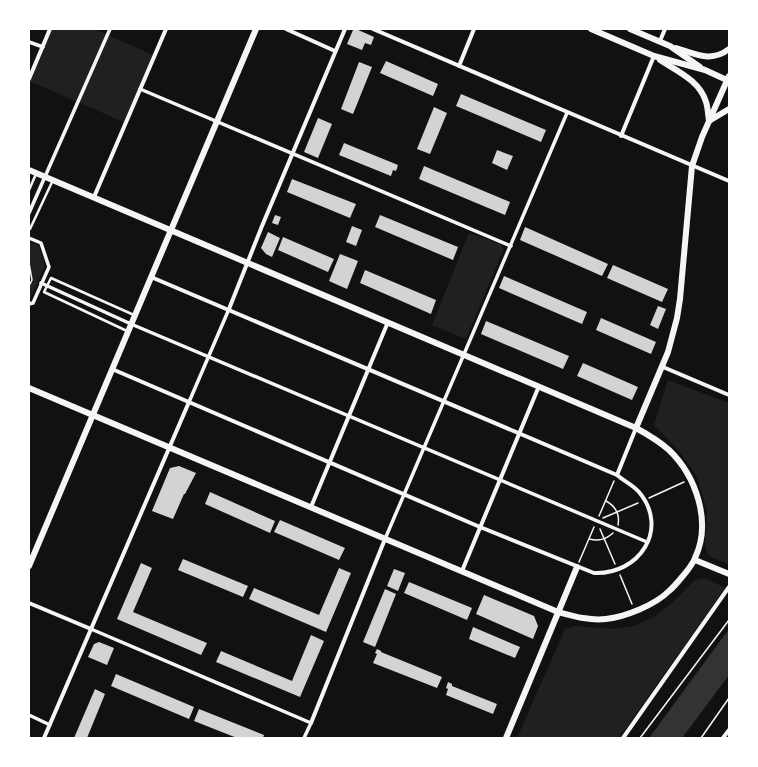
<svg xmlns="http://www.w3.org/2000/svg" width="758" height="767" viewBox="0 0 758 767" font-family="'Source Sans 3',sans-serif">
<rect width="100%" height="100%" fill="#111"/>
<g fill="#202020">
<path d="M50 29H94L155 56 126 123 29 81Z"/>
<path d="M469 233 501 244 504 249 466 339 432 325Z"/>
<path d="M29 242 39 246 45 266 29 301Z"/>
<path d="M668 380 729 403V564L709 556 705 548 707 510 696 475 679 451 654 425Z"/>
<path d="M705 578 725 588 619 738H517L565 629 574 626 614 629 634 626 655 616 672 603 695 580Z"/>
</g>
<path fill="#333" d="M729 629V675L682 738H649Z"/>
<g fill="#d3d3d3">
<path d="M356 29 374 37 371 45 365 43 362 50 347 44 353 30Z"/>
<path d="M386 61 438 84 433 96 380 73Z"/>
<path d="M359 62 372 67 353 114 341 109Z"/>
<path d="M461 94 546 130 541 142 456 106Z"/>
<path d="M434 107 447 113 430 154 417 149Z"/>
<path d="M318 118 332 124 318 158 304 152Z"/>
<path d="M344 143 398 165 396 171 393 170 391 176 339 155Z"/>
<path d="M497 150 513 156 507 170 492 163Z"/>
<path d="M424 166 510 202 505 215 419 179Z"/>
<path d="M292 179 356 204 350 218 287 192Z"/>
<path d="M275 215 281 217 278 225 272 223Z"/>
<path d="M380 215 458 247 453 260 375 227Z"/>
<path d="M352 226 362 230 356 246 346 242Z"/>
<path d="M525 227 608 264 602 276 520 240Z"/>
<path d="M268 232 280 238 272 257 266 254 261 248Z"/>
<path d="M283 237 334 259 328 272 278 250Z"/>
<path d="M340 254 358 261 347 289 329 281Z"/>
<path d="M613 265 668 289 662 302 607 278Z"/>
<path d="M365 270 436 300 431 314 360 283Z"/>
<path d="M504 276 587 312 582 324 499 288Z"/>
<path d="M658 306 666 309 658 329 650 325Z"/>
<path d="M601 318 656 342 651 354 596 330Z"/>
<path d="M486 321 569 356 563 369 481 334Z"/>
<path d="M583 363 638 387 632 400 577 376Z"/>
<path d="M179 466 196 473 185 494H184L173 519 152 511 170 468Z"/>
<path d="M210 492 275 521 270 533 205 504Z"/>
<path d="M280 520 345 548 339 560 274 532Z"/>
<path d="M183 559 248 586 243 597 178 570Z"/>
<path d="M141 563 152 568 133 612 207 643 201 655 117 619Z"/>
<path d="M339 568 351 573 326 632 249 599 254 588 319 615Z"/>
<path d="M394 569 405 573 398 591 387 586Z"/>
<path d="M409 582 472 608 467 620 404 593Z"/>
<path d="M385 589 396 594 375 647 363 642Z"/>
<path d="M484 595 534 616 538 626 533 639 476 614Z"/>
<path d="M473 627 520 647 515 658 469 639Z"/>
<path d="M311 635 324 641 300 697 216 662 221 651 292 681Z"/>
<path d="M99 642 114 648 107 665 88 657 94 644Z"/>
<path d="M377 649 381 651V652L442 677 437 688 373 663 377 654 375 653Z"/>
<path d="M116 674 194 707 189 719 111 686Z"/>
<path d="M448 682 452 684V686L497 704 493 714 446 695 448 689 446 688Z"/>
<path d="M95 689 105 694 87 738H74Z"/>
<path d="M199 709 264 735 263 738H237L194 721Z"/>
</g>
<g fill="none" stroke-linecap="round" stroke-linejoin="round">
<g stroke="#f5f5f5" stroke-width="1.5">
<path d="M29 263 32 280 29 286"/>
<path d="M649 498 684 482"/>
<path d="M606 501C615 506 620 514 618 525"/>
<path d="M599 516 614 481"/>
<path d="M603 518 638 503"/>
<path d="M600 529 615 564"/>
<path d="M589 539C599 541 605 540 613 533"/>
<path d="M579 562 594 527"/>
<path d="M620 575 632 604"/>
<path d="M640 738 729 620"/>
<path d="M701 738 729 698"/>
</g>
<g stroke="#f5f5f5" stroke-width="2.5">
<path d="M29 190 36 174"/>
<path d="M29 229H30L53 180"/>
<path d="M127 331 44 292 51 278 134 315"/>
</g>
<g stroke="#f5f5f5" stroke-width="3.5">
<path d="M29 42 43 47"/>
<path d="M140 89 511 246"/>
<path d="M29 213 110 29"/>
<path d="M29 238 41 243 49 267 33 303 29 304"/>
<path d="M41 283 131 324 647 542"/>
<path d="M189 402 229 309"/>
<path d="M385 539 567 113"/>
<path d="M91 629 311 723 304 738"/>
<path d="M29 715 50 725"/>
</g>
<g stroke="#f5f5f5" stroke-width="4">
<path d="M286 29 335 51"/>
<path d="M373 29 729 181"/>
<path d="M660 41 665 29"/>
<path d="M459 66 474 29"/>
<path d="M29 79 50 29"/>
<path d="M621 136 654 56"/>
<path d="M94 197 166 29"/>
<path d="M229 309 262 226 345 29"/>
<path d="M663 367 729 395"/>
<path d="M112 369 480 527 594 573C639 575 670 529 639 492 633 485 624 481 617 475L151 277"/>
<path d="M617 475 636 428"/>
<path d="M311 507 388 322"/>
<path d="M462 571 539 386"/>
<path d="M29 603 91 629"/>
<path d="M311 723 385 539"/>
<path d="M44 738 189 402"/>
<path d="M623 738 729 587"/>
<path d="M723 738 729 730"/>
</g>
<g stroke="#f5f5f5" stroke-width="6">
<path d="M591 29 654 56 705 70 729 81"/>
<path d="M630 29 670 46 700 67"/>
<path d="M676 48C696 54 711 63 729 49"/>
<path d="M660 60C677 71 700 81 706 102 708 108 708 115 709 121L729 109"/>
<path d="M29 170 636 428C647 434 659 441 669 450 696 476 712 522 695 558 693 563 690 567 687 571 681 578 676 585 669 591 655 605 625 617 606 619 590 621 573 616 558 612L29 388"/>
<path d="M636 428 668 352 677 318 680 299 692 166 702 137 729 76"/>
<path d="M695 560 729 574"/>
<path d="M29 566 256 29"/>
<path d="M506 738 577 567"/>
</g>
</g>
<rect width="758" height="767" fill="none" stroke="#ffffff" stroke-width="60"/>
</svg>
